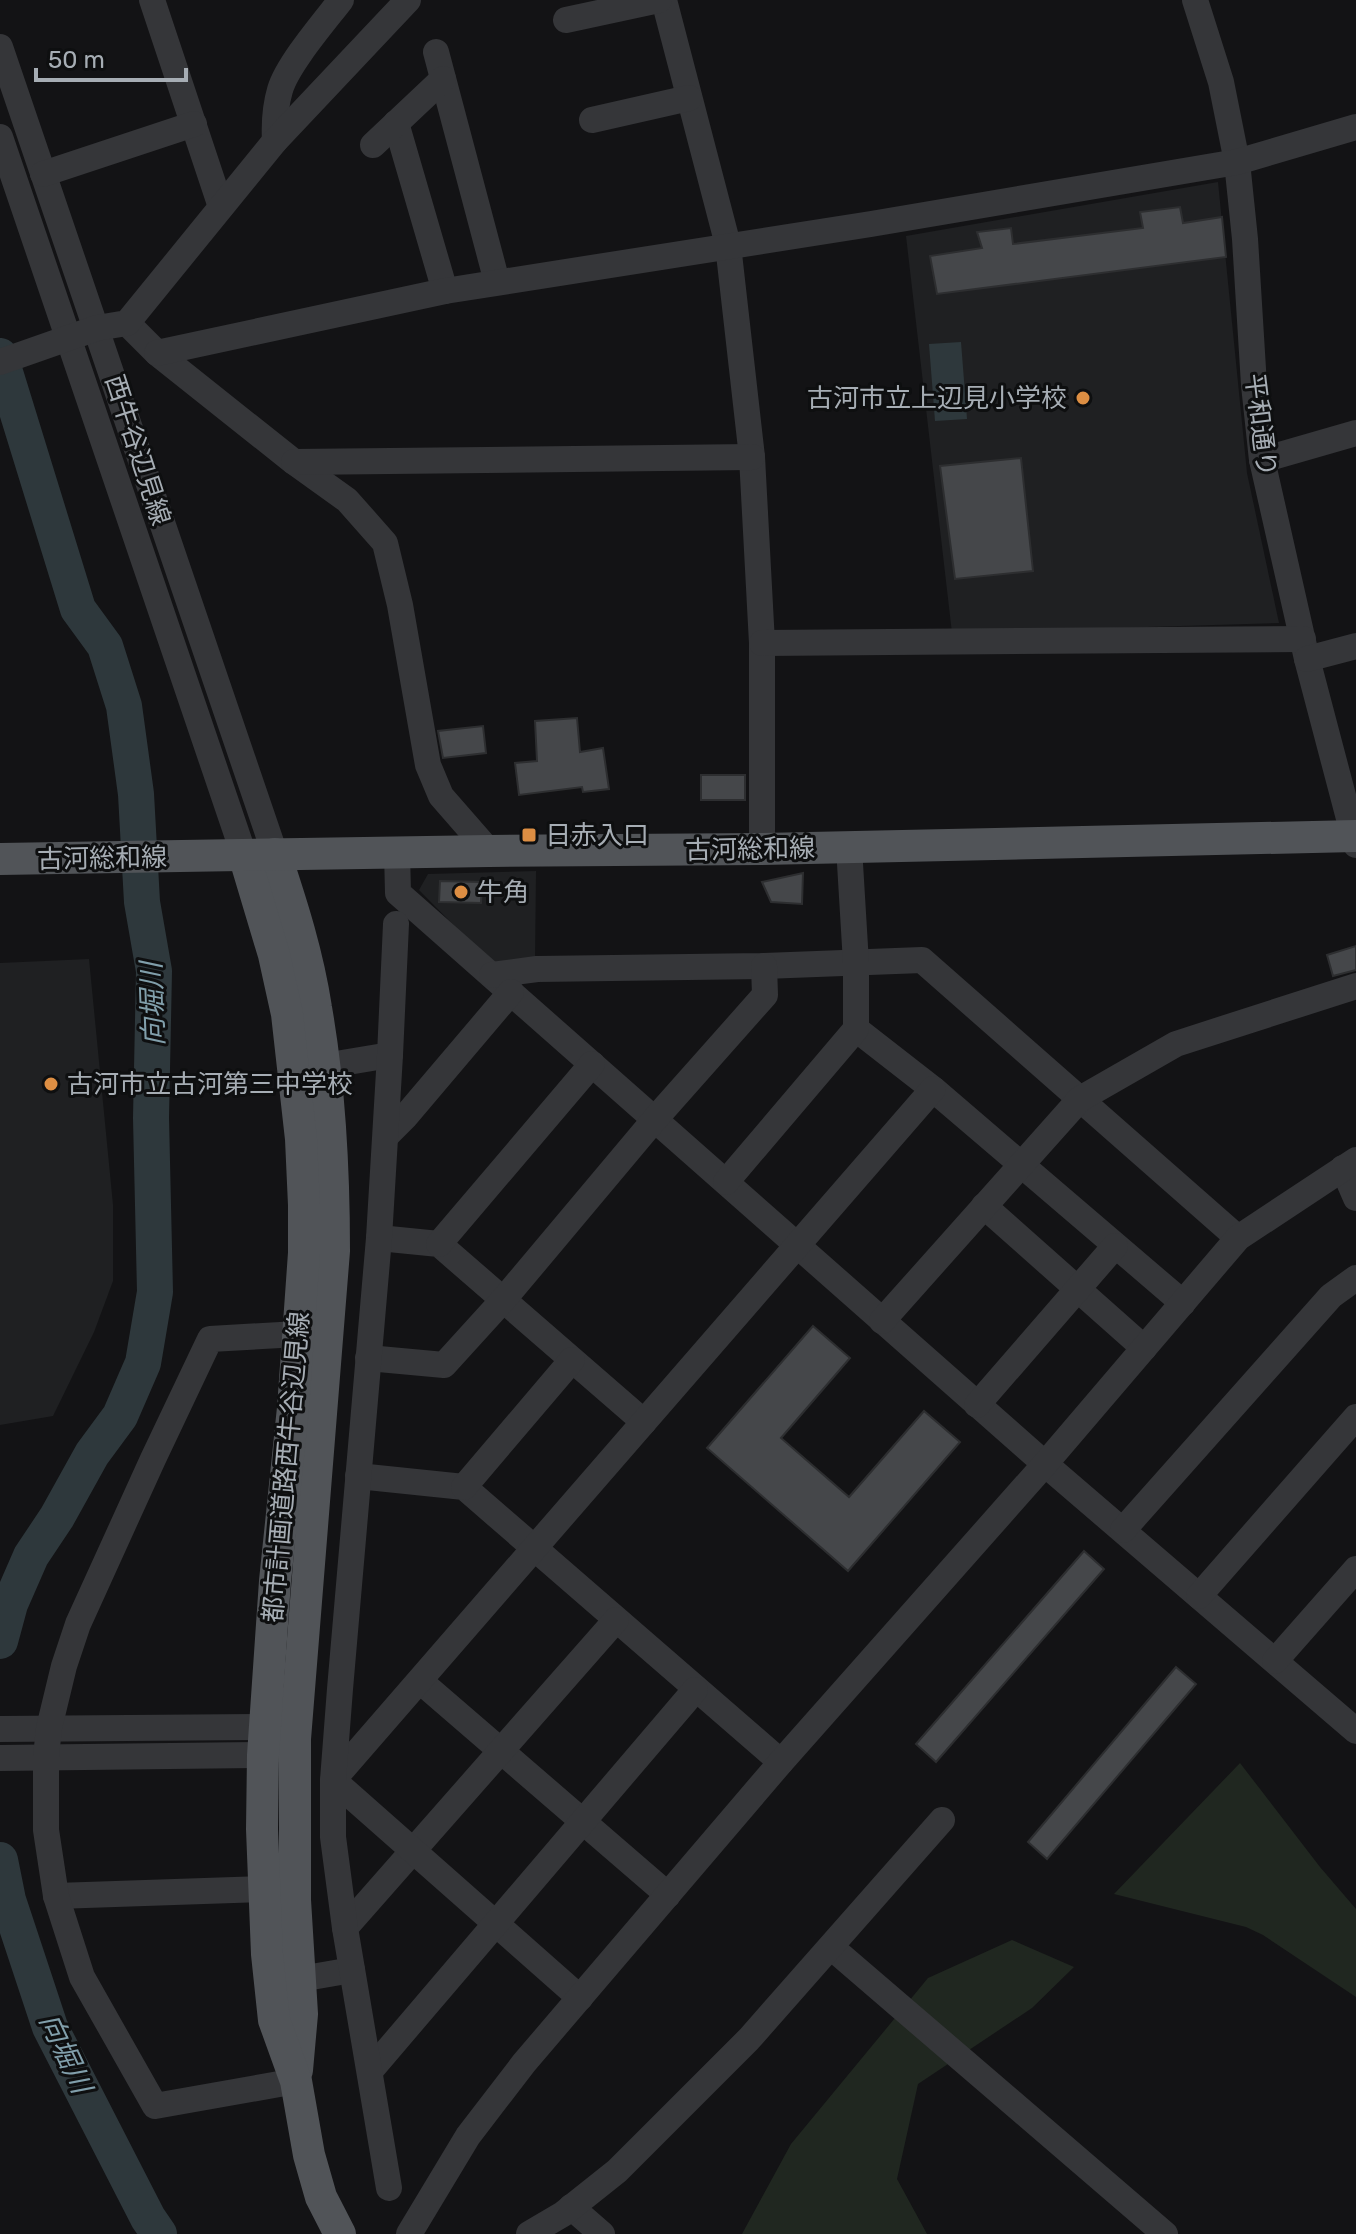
<svg xmlns="http://www.w3.org/2000/svg" width="1356" height="2234" viewBox="0 0 1356 2234" font-family="Rubik,'Noto Sans JP',sans-serif">
<rect width="100%" height="100%" fill="#131315"/>
<g fill="#1f2022">
<path d="M1218 182 1247 473 1279 623 952 633 906 236Z"/>
<path d="M536 871 535 960 491 963 419 890 428 874Z"/>
<path d="M89 959 113 1205V1281L94 1332 53 1416 0 1425V963Z"/>
</g>
<g fill="#202720">
<path d="M1240 1763 1320 1867 1356 1909V1997L1263 1935 1246 1927 1114 1894Z"/>
<path d="M1012 1940 1074 1967 1032 2008 918 2084 897 2179 927 2234H742L791 2144 928 1978Z"/>
</g>
<path fill="#2e383c" d="M961 342 967 419 935 421 929 344Z"/>
<g fill="none" stroke-linecap="round" stroke-linejoin="round">
<g stroke="#2e383c" stroke-width="36">
<path d="M0 356 78 609 105 646 124 706 136 794 142 902 154 971 151 1118 155 1292 143 1363 120 1416 92 1454 57 1517 31 1556 10 1604 0 1641"/>
<path d="M0 1860 8 1900 50 2027 148 2218 159 2234"/>
</g>
</g>
<g fill="#45474a" stroke="#2d2e30" stroke-width="2">
<path d="M1180 207 1183 223 1222 217 1226 257 937 294 930 256 982 248 977 232 1011 228 1013 244 1143 228 1140 212Z"/>
<path d="M1021 458 1033 571 955 579 940 466Z"/>
<path d="M577 718 580 752 603 748 609 789 583 792 582 787 519 795 515 763 537 761 535 721Z"/>
<path d="M483 726 486 753 443 758 438 731Z"/>
<rect x="701" y="775" width="44" height="25"/>
<path d="M803 873 802 904 771 902 762 882Z"/>
<path d="M440 881 482 882 481 903 439 902Z"/>
<path d="M1356 946V970L1333 976 1327 955Z"/>
<path d="M813 1326 850 1358 781 1438 849 1497 924 1411 960 1442 848 1571 707 1448Z"/>
<path d="M1084 1551 1104 1569 936 1762 916 1744Z"/>
<path d="M1176 1667 1196 1684 1047 1859 1028 1842Z"/>
</g>
<g fill="none" stroke-linecap="round" stroke-linejoin="round">
<g stroke="#353639" stroke-width="26">
<path d="M152 0 221 207"/>
<path d="M664 0 728 245 752 457 762 643V849"/>
<path d="M1195 0 1221 82 1237 162 1245 239 1254 385 1262 460 1307 659 1356 845"/>
<path d="M566 20 659 0"/>
<path d="M0 47 275 854"/>
<path d="M436 52 497 282"/>
<path d="M592 120 689 98"/>
<path d="M396 123 445 291"/>
<path d="M0 137 244 855"/>
<path d="M275 141C274 123 275 107 280 90 287 65 324 22 341 0"/>
<path d="M373 145 443 79"/>
<path d="M43 174 194 124"/>
<path d="M127 323 157 353 294 462 347 500 385 543 400 605 428 765 441 796 489 851"/>
<path d="M157 353 445 291 871 224 1237 162 1356 127"/>
<path d="M0 362 97 328 127 323 275 141 408 0"/>
<path d="M1262 460 1356 433"/>
<path d="M294 462 752 457"/>
<path d="M762 643 1303 639"/>
<path d="M1307 659 1356 646"/>
<path d="M397 852 398 893 1045 1464 1356 1731"/>
<path d="M492 975 537 969 764 966 922 960 1238 1238"/>
<path d="M856 1029 933 1089 1183 1303"/>
<path d="M324 1066 390 1055"/>
<path d="M386 1136 405 1117 511 992"/>
<path d="M1343 1168 1356 1198"/>
<path d="M726 1182 856 1029V963L849 847"/>
<path d="M984 1206 1144 1348"/>
<path d="M379 1238 439 1244 644 1422"/>
<path d="M439 1244 592 1064"/>
<path d="M882 1321 1080 1099 1176 1044 1356 986"/>
<path d="M368 1358 444 1365 504 1299 655 1119 765 995 764 966"/>
<path d="M977 1405 1115 1246"/>
<path d="M358 1476 464 1487 781 1762"/>
<path d="M464 1487 572 1360"/>
<path d="M1123 1530 1331 1296 1356 1278"/>
<path d="M1199 1596 1356 1417"/>
<path d="M1275 1661 1356 1569"/>
<path d="M420 1681 668 1895"/>
<path d="M0 1729 265 1727 280 1733"/>
<path d="M0 1758 263 1755 281 1746"/>
<path d="M56 1896 263 1889"/>
<path d="M345 1928 616 1620"/>
<path d="M831 1947 1165 2234"/>
<path d="M300 1979 352 1970"/>
<path d="M580 1998 333 1780 933 1089"/>
<path d="M370 2071 695 1690"/>
<path d="M296 2081 155 2106 82 1977 56 1896 46 1830V1757L49 1728 64 1666 78 1624 153 1459 210 1339 298 1334"/>
<path d="M389 2188 345 1928 333 1837V1780L340 1689 379 1238 390 1055 396 924"/>
<path d="M571 2207 602 2234"/>
<path d="M409 2234 468 2136 524 2063 781 1762 1045 1464 1238 1238 1356 1160"/>
<path d="M529 2234 563 2214 617 2171 749 2039 942 1820"/>
</g>
<g stroke="#515458" stroke-width="32">
<path d="M275 854C292 905 308 955 316 1008 330 1088 334 1170 334 1251L295 1739V1900L302 2014 297 2070"/>
<path d="M244 855 274 955 287 1014 301 1139 304 1205V1253L293 1408 275 1581 263 1755 262 1829 267 1954 274 2020 296 2081 309 2155 321 2197 340 2234"/>
<path d="M0 859 489 851 762 849 1356 836"/>
</g>
</g>
<g fill="#dd8e43" stroke="#0e0f10" stroke-width="3">
<circle cx="1083" cy="398" r="8"/>
<rect x="521" y="827" width="16" height="16" rx="4"/>
<circle cx="461" cy="892" r="8"/>
<circle cx="51" cy="1084" r="8"/>
</g>
<g text-anchor="middle" stroke-width="6" stroke-linejoin="round" paint-order="stroke">
<g font-size="26" fill="#a6adb4" stroke="#0e0f10" text-anchor="start">
<text x="1067" y="407" text-anchor="end">古河市立上辺見小学校</text>
<text x="545" y="844">日赤入口</text>
<text x="477" y="901">牛角</text>
<text x="67" y="1093">古河市立古河第三中学校</text>
</g>
<g font-size="26" fill="#a6adb4" stroke="#0e0f10">
<text transform="translate(1261 425) rotate(83)" y="9">平和通り</text>
<text transform="translate(138 450) rotate(72)" y="9">西牛谷辺見線</text>
<text transform="translate(750 849) rotate(-1)" y="9">古河総和線</text>
<text transform="translate(102 858) rotate(-1)" y="9">古河総和線</text>
<text transform="translate(286 1467) rotate(-85)" y="9">都市計画道路西牛谷辺見線</text>
</g>
<g font-size="28" font-style="italic" fill="#819fab" stroke="#0e0f10">
<text transform="translate(152 1004) rotate(-92)" y="10">向堀川</text>
<text transform="translate(66 2053) rotate(65)" y="10">向堀川</text>
</g>
</g>
<path d="M36 68v12h150v-12" fill="none" stroke="#a6adb4" stroke-width="4"/>
<text x="48" y="68" font-size="24" fill="#a6adb4" stroke="#0e0f10" stroke-width="6" paint-order="stroke">50 m</text>
</svg>
